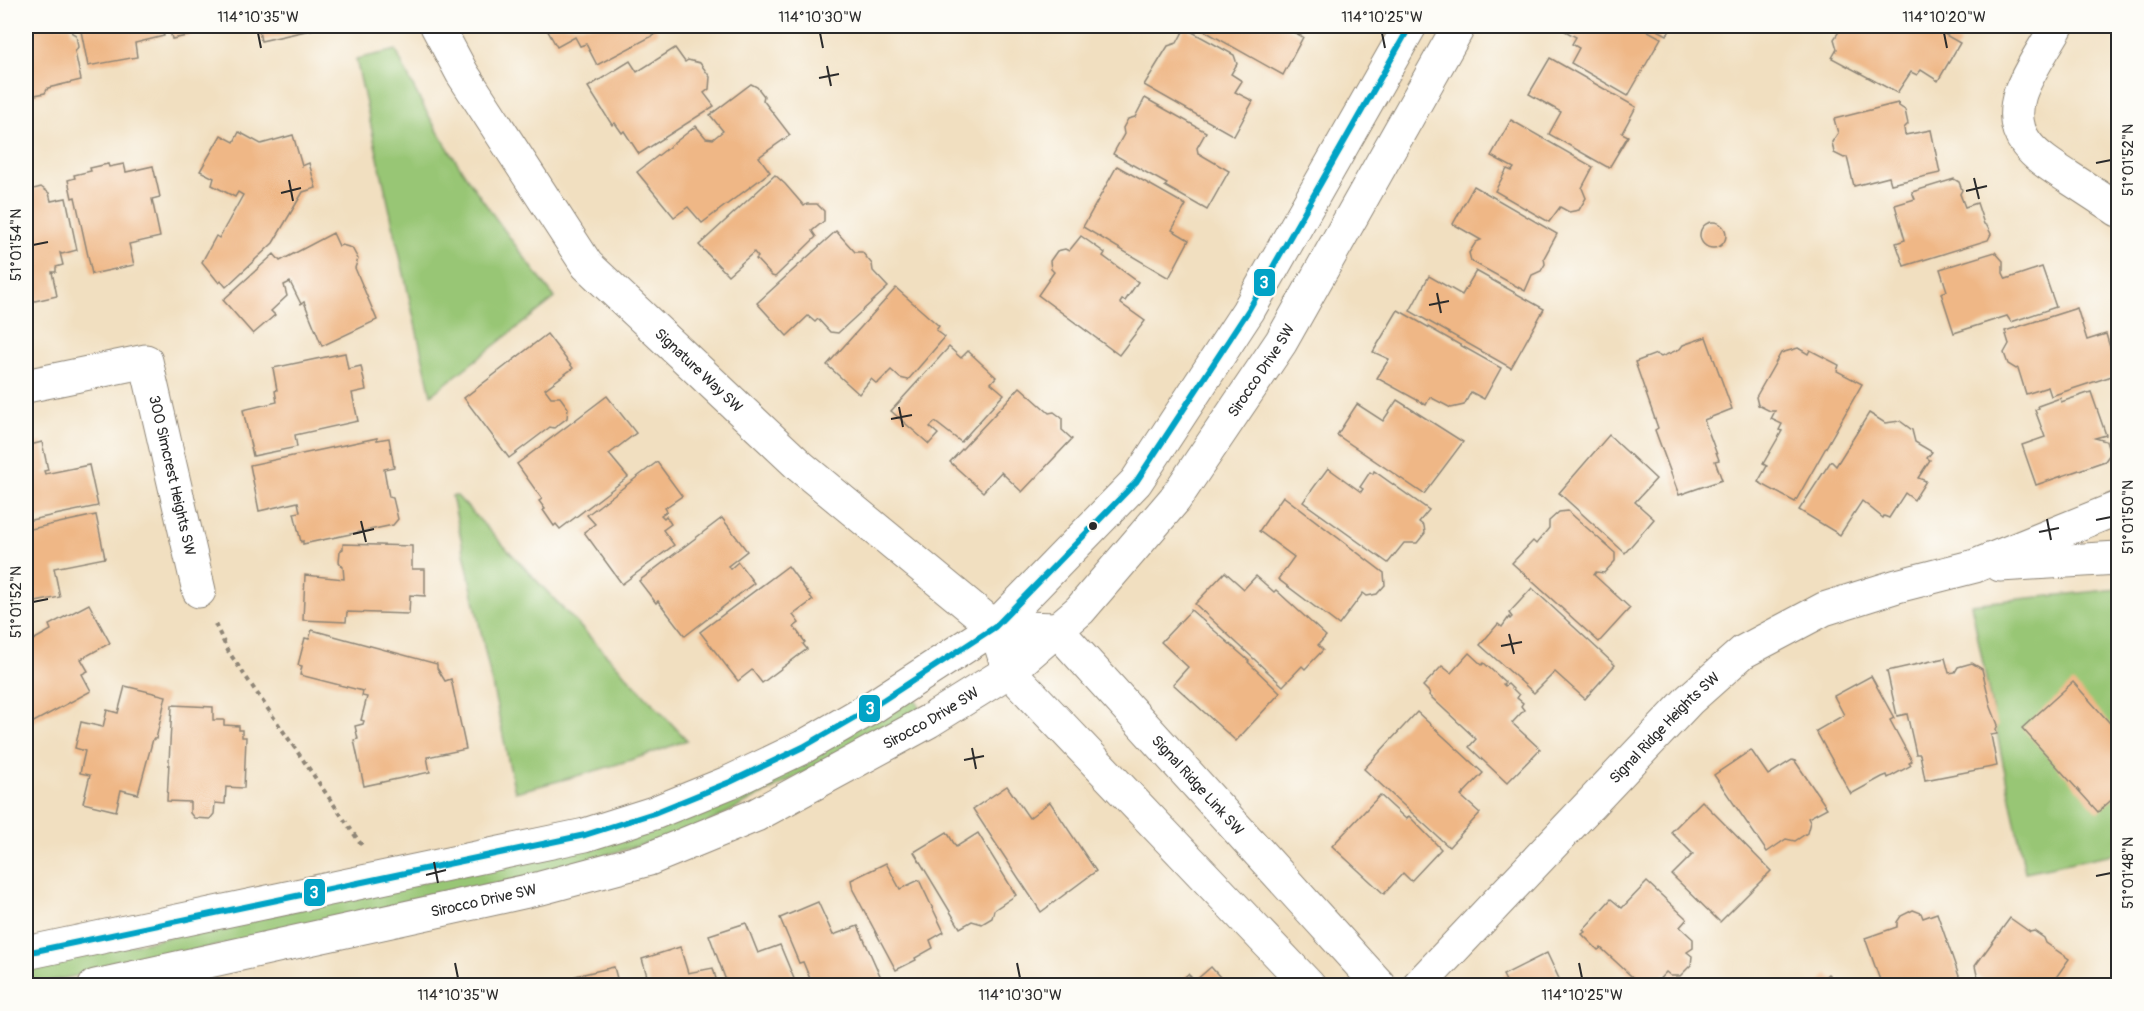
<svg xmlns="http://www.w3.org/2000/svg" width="2144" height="1011" viewBox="0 0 2144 1011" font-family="Pangolin,sans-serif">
<rect width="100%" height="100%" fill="#fdfcf7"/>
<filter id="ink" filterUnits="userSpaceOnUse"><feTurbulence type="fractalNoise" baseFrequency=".0167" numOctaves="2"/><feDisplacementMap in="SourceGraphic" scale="12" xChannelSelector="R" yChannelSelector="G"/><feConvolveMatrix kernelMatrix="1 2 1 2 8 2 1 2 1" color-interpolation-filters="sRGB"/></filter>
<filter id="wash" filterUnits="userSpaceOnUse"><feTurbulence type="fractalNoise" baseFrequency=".008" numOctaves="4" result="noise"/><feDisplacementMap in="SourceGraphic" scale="24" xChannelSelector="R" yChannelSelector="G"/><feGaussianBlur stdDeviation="1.35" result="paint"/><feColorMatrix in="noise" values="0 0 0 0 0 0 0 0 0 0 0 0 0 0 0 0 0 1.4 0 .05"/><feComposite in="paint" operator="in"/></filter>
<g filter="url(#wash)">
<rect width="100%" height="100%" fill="#f1dfc0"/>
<g fill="#98c674" stroke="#627850" stroke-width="1.5">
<path d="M396 50C435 141 496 220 555 298L431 395 356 59Z"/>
<path d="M452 496H457L687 740C631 762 573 778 515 792Z"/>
<path d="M2118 589V853L2025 872 1971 604Z"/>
<path d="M913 694 922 711 694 830 497 886 33 985H26V968L558 853Z"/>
</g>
<g id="blocks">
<g fill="#efb786">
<path d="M26 26H70L72 33 76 35 78 47 75 52 81 80 48 88 45 93 30 96 26 101Z"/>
<path d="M80 26H161L164 36 135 43 137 57 88 66Z"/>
<path d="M169 26H231V27L172 39Z"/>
<path d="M258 26H328L261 41Z"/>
<path d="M545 26H655L658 33 597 65 586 44 580 46 575 37 557 47Z"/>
<path d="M1203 26H1283L1303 37 1283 75 1201 29Z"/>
<path d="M1568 26H1639L1661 38 1628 96 1571 63 1579 48 1572 44 1576 37 1565 31Z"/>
<path d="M1650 26H1673L1667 35Z"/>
<path d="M1850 26H1930L1960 43 1938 81 1921 70 1917 75 1911 72 1897 93 1832 58 1837 49 1834 39 1840 30 1849 28Z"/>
<path d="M1185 28 1234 55 1237 64 1231 74 1242 81 1235 92 1253 101 1234 136 1144 85 1168 46 1177 43Z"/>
<path d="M675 48 685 62 688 60 700 63 710 77 709 89 704 93 714 106 639 154 624 131 622 133 615 123 612 125 588 87 630 61 637 72Z"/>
<path d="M1550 58 1636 107 1622 133 1628 136 1609 168 1549 134 1561 112 1529 94Z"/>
<path d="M751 84 757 87 764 96 763 100 790 135 759 157 770 172 702 223 688 207 674 217 637 172 696 126 706 138 713 139 723 131 710 115Z"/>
<path d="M1145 98 1206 132 1197 148 1198 153 1229 171 1207 210 1165 186 1167 184 1113 154 1124 134 1123 128 1128 119 1135 117Z"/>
<path d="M1898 103 1899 106 1905 110 1908 124 1904 128 1905 135 1931 130 1940 173 1891 184 1889 177 1854 186 1847 157 1844 158 1834 153 1832 142 1838 133 1834 119Z"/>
<path d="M1511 120 1593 167 1582 188 1586 198 1579 210 1569 212 1560 207 1549 222 1495 191 1507 169 1512 171 1514 168 1491 156Z"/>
<path d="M239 132 261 144 293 135 302 166 309 163 316 188 303 192 273 243 226 287 221 281 219 283 202 262 216 236 219 238 243 195 238 192 235 197 212 185 214 178 200 171 221 135 234 142Z"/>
<path d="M108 164 109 167 124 164 126 172 153 166 160 197 152 199 160 237 129 244 134 265 92 274 75 197 72 198 68 180 75 178 74 175 91 171 90 168Z"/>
<path d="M1117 166 1186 205 1172 230 1189 240 1169 278 1083 227Z"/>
<path d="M775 175 785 184 804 206 807 204H817L824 211V221L812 231 816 237 775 277 772 276 756 259 758 257 754 252 728 275 699 245Z"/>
<path d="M1954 179 1959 182 1962 190 1960 194 1965 207 1977 203 1984 224 1987 226 1991 234 1988 240 1904 266 1896 243 1905 240 1895 205 1915 199 1912 192Z"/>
<path d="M1474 186 1557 234 1544 258 1545 264 1541 271 1532 275 1525 291 1471 261 1469 253 1476 242 1481 240 1453 224Z"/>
<path d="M41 187 49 193 51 201 66 198 77 250 62 254 60 253 63 265 56 267V272H52L57 296 26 303V188L30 190Z"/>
<circle cx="1713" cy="235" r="13"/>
<path d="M836 231 855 252H862L872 264 873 271 888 287 838 333 830 332 818 319 815 322 808 316 787 336 757 303Z"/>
<path d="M333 233 339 246 342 245 352 248 358 259 355 268 377 320 322 346 304 302 301 304 290 282 284 285 287 296 271 311 275 315 253 334 223 300 274 254 280 261Z"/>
<path d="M1081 236 1105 253 1103 256 1138 282 1125 301 1122 300 1120 303 1145 321 1119 355 1038 295 1054 272 1051 269 1050 261 1057 251 1065 249 1069 251Z"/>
<path d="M1995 252 2003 261V273L2006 279 2042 267 2056 307 2011 322 2007 316 1954 333 1941 293 1947 291 1940 269Z"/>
<path d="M1476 271 1544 309 1511 368 1410 311 1429 276 1462 295Z"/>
<path d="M896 288 939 326 936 330 945 337 908 380 900 378 891 370 877 384 871 379 859 394 827 365Z"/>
<path d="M2077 308 2087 340 2106 334 2118 374 2051 396 2048 387 2026 394 2018 368 2016 369 2008 364 2004 353 2009 344 2005 331Z"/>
<path d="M1398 310 1501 368 1484 399 1471 392 1464 405 1451 408 1430 397 1426 405 1377 378 1389 359 1373 352Z"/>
<path d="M547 334 573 368 545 389 551 397H560L568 408 567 418 554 428 550 427 509 458 464 398Z"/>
<path d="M1706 337 1732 409 1704 420 1719 460 1715 461 1722 480 1679 495 1655 430 1658 428 1635 362 1656 354 1661 357 1680 349 1683 345Z"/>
<path d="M949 347 961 358 968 351 996 377 991 383 1004 394 961 442 935 422 930 427 938 434 929 444 891 411Z"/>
<path d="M1798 348 1808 354 1810 350 1839 365 1837 371 1862 384 1795 502 1758 482 1767 466 1763 464 1782 431 1779 430 1782 424 1771 419 1775 411H1770L1758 405 1756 397 1781 353Z"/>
<path d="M345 353 348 369 361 366 366 390 352 393 358 421 295 435 297 447 253 456 243 410 277 402 275 391 277 390 273 368Z"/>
<path d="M1020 387 1049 413 1054 412 1062 418V430L1072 439 1022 492 1001 472 983 492 950 462Z"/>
<path d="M2091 392 2106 435 2095 438 2106 441 2110 454 2105 461 2036 485 2022 445 2045 437 2035 410 2039 408 2038 406 2060 398 2061 402Z"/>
<path d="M607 396 636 433 609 454 628 477 560 529 556 524 554 526 543 510 545 509 539 501 542 499 517 464Z"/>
<path d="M1397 400 1463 442 1424 494 1337 435 1357 404 1383 421Z"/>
<path d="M1869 413 1885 423 1900 421 1912 430 1915 442 1932 452 1927 458 1930 460 1918 478 1926 481 1914 500 1905 493 1889 518 1884 516 1883 518 1862 501 1840 535 1799 510 1831 461 1836 466Z"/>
<path d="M1609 435 1656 479 1635 502 1654 519 1625 553 1559 493Z"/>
<path d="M377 438V440L389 438 394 467 384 469 389 497 393 498 398 519 393 525 303 544V541L301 542 294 513 300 512 298 502 259 511 250 465Z"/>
<path d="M42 442 48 470 44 471 45 474 89 465 98 506 26 521V446Z"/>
<path d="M657 462 682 496 665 508 667 511 661 515 664 518 666 516 671 524 663 530 674 545 622 584 584 532 595 524 587 515Z"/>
<path d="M1328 468 1361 492 1363 489 1360 487 1370 472 1373 474 1374 471 1429 510 1419 522 1424 526 1425 533 1417 543H1404L1388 563 1303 502Z"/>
<path d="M1283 496 1384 573 1385 585 1377 594 1367 596 1363 593 1339 625 1278 579 1294 557 1259 531Z"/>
<path d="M1568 511 1615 553V561L1604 573 1596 572 1594 575 1630 608 1599 642 1512 563 1533 541 1536 544 1549 528V521L1559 512Z"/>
<path d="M96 515 105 558 54 568 60 597 26 604V530Z"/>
<path d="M722 518 747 551 728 566 730 569 738 562 754 583 685 636 658 601 656 603 639 581Z"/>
<path d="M343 544 412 546V569H425V596L410 595 409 614 347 612 346 622 303 620 305 575 344 579 343 567 339 562 340 551 343 549Z"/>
<path d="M788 566 813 600 793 615 799 623 794 627 805 642 803 644 807 649 762 683 752 670 738 681 700 632Z"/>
<path d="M1225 572 1244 589 1256 576 1274 592 1276 590 1326 636 1318 645 1323 650 1305 669 1302 666 1283 686 1195 604Z"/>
<path d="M1532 588 1615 665 1585 699 1555 672 1534 693 1480 645 1498 624 1502 627 1509 617 1510 619 1512 617 1509 613Z"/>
<path d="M89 604 110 643 81 659 88 671 82 674 91 691 30 724 26 716V644L51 630 49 625Z"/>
<path d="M1191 610 1249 661 1248 662 1280 693 1236 741 1173 684 1188 667 1161 642Z"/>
<path d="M312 630 437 664V668L445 681 451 679 466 749 427 757 430 772 364 786 354 740 358 739 355 726 363 724 364 721 361 720 367 697 362 696 363 691 300 675 302 666 298 665 305 638 309 639Z"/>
<path d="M1469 653 1482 665 1484 663 1505 682 1503 684 1505 686 1508 684 1519 695 1517 698 1523 703 1521 706 1524 710 1512 723 1540 749 1507 783 1469 747 1476 739 1429 695 1430 693 1423 686 1442 666 1451 673Z"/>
<path d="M1945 658 1949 673 1955 672 1958 667 1972 663 1982 669 1991 707 1998 725 1996 729 1997 734 1991 735 1997 766 1925 780 1920 754H1916L1907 714 1897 716 1887 671Z"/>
<path d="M1871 676 1894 718 1890 720 1912 761 1909 763 1911 765 1910 766 1888 778 1887 775 1882 777 1851 794 1816 731 1844 715 1834 696Z"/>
<path d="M2073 682 2118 732V794L2098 812 2022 728Z"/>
<path d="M125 686 166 696 156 739H153L138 794 121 790 116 811 83 803 90 775 80 773 85 751 75 748 81 722 103 727 107 710 118 713Z"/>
<path d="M172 705 213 707V720H224V725L239 726V730H242V737H246L244 788 226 787 225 804 215 803 214 814 210 819 194 818 190 813V802L167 801Z"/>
<path d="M1417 712 1483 773 1461 796 1480 813 1449 847 1364 769Z"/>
<path d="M1751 750 1768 775 1792 760 1795 761 1827 808 1808 818 1810 822 1807 833 1795 841 1786 839 1767 852 1714 775Z"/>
<path d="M1007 786 1029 818 1050 802 1096 871 1041 912 973 809Z"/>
<path d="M1380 795 1406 819 1409 816 1441 849 1411 881 1403 873 1384 894 1332 846Z"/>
<path d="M1702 801 1771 871 1720 922 1672 875 1693 854 1671 832Z"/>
<path d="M947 832 956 847 978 833 1016 895 994 910 992 918 982 924 972 921 960 928 914 852Z"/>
<path d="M886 863 900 889 919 880 944 932 930 940 933 948 915 958 916 960 896 970 853 890 851 880Z"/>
<path d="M1647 882 1687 919 1680 927 1693 939V948L1687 952 1692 956 1691 965 1680 976H1671L1666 972 1653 986H1642L1601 948 1598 950 1582 934 1585 932 1583 930 1611 899 1622 908Z"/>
<path d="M818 902 833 935 858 926 882 980 870 986H813L803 962 799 963 780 918Z"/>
<path d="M1913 910 1921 913 1923 918 1937 913 1960 979 1942 986H1882L1865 938 1897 927V922L1901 916Z"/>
<path d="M2010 918 2030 932 2034 931 2044 938 2046 943 2069 959 2050 986H1992L1977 975 1975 966Z"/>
<path d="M746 923 758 953 780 945 797 986H728L709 935Z"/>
<path d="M680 947 688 973 713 968 718 986H650L642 959Z"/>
<path d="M1547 953 1562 985 1570 981 1572 986H1497L1506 981 1503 975Z"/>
<path d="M614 967 619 986H576L575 976Z"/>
<path d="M1211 967 1228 986H1175L1188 974 1195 981Z"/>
<path d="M1828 974 1837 982 1840 986H1816Z"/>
</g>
</g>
</g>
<g filter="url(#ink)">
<use href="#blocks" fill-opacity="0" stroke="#8e8576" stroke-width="1.5"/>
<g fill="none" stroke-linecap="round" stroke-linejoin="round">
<g stroke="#8e8576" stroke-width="35">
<g id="minor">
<path id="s1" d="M437 26 462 73 587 265 801 467 995 627 1009 671 1309 986"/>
<path d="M2057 26C2046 46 2027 73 2020 94 2006 138 2037 157 2068 177 2085 188 2102 199 2118 210"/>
<path id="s2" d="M26 386 146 361 199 591"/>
<path d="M2000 565 2118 558"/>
<path id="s3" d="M995 627 1056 629 1380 986"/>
<path id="s4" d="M1418 986 1689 700 1743 652 1824 609 1897 586 1975 566 2118 508"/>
</g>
</g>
<g stroke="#8e8576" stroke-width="35">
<g id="tertiary">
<path d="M26 953 585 835 654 813 730 782 803 747 874 706 995 627 1136 482 1248 311 1410 26"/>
<path id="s5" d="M95 986 541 888 649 859 756 815 929 721 1009 671 1080 610 1175 499 1281 342 1459 26"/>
</g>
</g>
<path stroke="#8e8576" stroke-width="4" stroke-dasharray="4.5 4.5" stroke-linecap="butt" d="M215 624 228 651 363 847"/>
<use href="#minor" stroke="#fff" stroke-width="33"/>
<use href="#tertiary" stroke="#fff" stroke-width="33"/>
<g stroke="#fdfcf7" stroke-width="10">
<path id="bus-1" d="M26 953 585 835 654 813 730 782 803 747 874 706 995 627 1136 482 1248 311 1410 26"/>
</g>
<use href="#bus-1" stroke="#02a3c6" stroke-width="6"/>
</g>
</g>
<path fill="none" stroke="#2b2b2b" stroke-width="2" d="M258 33 261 48M820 33 823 48M1382 33 1385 48M1944 33 1947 48M827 66 831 86M819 78 839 74M2096 163 2111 160M1974 178 1979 199M289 180 293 201M1966 191 1987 186M281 193 301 188M33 245 48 242M1437 293 1441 313M1429 305 1449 301M899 407 903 427M891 419 912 415M2047 519 2051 540M2096 520 2111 517M361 521 366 542M2039 532 2059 528M353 534 374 529M33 602 48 599M1509 634 1514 654M1501 646 1522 642M972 748 976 769M964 760 984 756M434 862 438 883M426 875 446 870M2096 876 2111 873M455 963 458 978M1017 963 1020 978M1579 963 1582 978"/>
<circle fill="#2b2b2b" stroke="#fdfcf7" stroke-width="2" cx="1093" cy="526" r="5"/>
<g text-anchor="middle" stroke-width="4.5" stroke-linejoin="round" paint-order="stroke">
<g font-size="15" fill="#2b2b2b" stroke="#fdfcf7">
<text dy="5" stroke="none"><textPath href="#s5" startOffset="1370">Sirocco Drive SW</textPath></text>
<text dy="5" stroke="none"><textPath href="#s1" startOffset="436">Signature Way SW</textPath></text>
<text dy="5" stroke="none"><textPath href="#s2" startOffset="240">300 Simcrest Heights SW</textPath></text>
<text dy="5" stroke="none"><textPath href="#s5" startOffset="884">Sirocco Drive SW</textPath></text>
<text dy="5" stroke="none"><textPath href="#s4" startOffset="357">Signal Ridge Heights SW</textPath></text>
<text dy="5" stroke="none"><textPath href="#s3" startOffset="272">Signal Ridge Link SW</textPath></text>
<text dy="5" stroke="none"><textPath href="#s5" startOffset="398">Sirocco Drive SW</textPath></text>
</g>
</g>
<g stroke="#fdfcf7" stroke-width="2">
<rect x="1253" y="268" width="23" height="29" rx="6" fill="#02a3c6"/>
<rect x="858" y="694" width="23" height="29" rx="6" fill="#02a3c6"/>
<rect x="303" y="878" width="23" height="29" rx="6" fill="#02a3c6"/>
</g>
<g font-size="16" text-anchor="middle" font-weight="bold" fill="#fff">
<text x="1264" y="288">3</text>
<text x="870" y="714">3</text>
<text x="314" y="898">3</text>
</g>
<rect width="2144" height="1011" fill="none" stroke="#fdfcf7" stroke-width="66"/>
<rect x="33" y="33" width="2078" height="945" fill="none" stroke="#2b2b2b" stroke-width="2"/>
<g font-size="15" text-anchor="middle" fill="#2b2b2b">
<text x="258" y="22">114°10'35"W</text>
<text x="820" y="22">114°10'30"W</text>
<text x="1382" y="22">114°10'25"W</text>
<text x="1944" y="22">114°10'20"W</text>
<text transform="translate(2128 160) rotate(-90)" y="5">51°01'52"N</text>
<text transform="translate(16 245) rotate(-90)" y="5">51°01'54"N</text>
<text transform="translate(2128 517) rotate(-90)" y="5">51°01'50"N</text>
<text transform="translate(16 602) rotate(-90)" y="5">51°01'52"N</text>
<text transform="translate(2128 873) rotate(-90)" y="5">51°01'48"N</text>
<text x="458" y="1000">114°10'35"W</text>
<text x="1020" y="1000">114°10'30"W</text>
<text x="1582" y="1000">114°10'25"W</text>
</g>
</svg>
